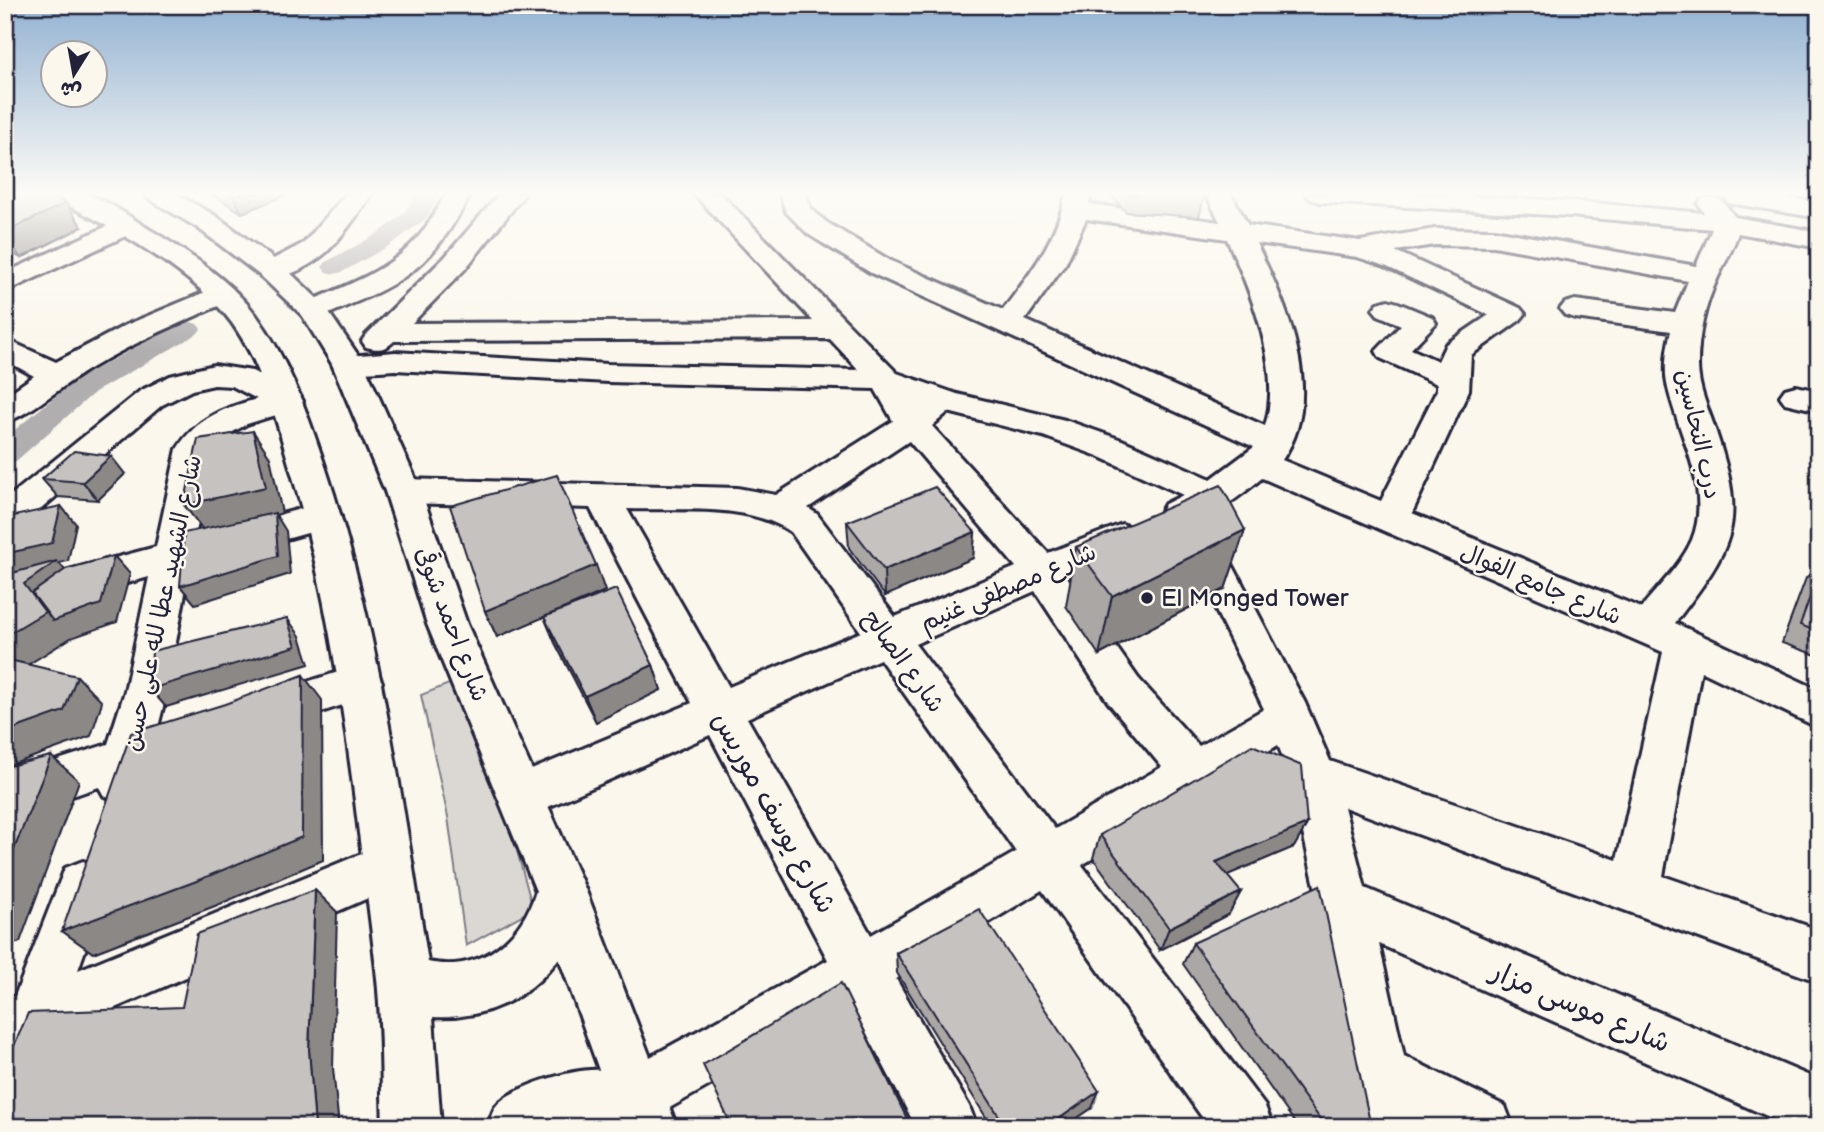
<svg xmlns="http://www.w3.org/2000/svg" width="1824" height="1132" viewBox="0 0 1824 1132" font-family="'Balsamiq Sans','Playpen Sans Arabic',sans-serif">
<rect width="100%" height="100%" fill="#fbf7ec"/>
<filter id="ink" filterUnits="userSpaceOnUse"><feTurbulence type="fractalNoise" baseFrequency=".0143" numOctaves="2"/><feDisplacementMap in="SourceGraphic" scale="14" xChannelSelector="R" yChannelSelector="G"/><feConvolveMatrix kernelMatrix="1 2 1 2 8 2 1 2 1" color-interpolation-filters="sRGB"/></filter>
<g filter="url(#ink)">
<path fill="#dbd8d3" stroke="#7e7d87" stroke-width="2" d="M459 680 503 800 533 909 466 946 448 817 421 695Z"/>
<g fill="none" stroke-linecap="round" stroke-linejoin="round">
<g fill="#b1aeb0" fill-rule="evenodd">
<path d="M417 194H439L426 219 387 247 342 272 334 274 326 272 322 267 326 262C358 244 400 227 417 194Z"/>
<path d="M188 321 197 324 201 329 197 334 95 392 16 461 5 464V438L75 380 179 324Z"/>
</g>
<g stroke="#22223b" stroke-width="6">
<g id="minor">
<path d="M346 194H372C361 210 337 244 323 255 308 267 281 282 262 277L258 271 262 265 304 243Z"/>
<path d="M446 194H471C436 256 416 278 349 305 333 312 320 320 303 316L298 310 303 304C344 286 390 272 420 235 430 223 437 208 446 194Z"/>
<path d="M499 194H525L465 269 412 323 813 321 694 194H721L897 373 957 394 1065 420 1122 440 1211 479 1254 447 871 273 808 234 786 212 780 194H805L811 209 826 222 891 261 1003 310C1032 271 1055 243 1066 194H1090L1089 204 1220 222 1206 194H1231L1248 225 1360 241 1435 229 1494 230 1696 266 1712 229 1570 216 1319 202 1310 199 1306 194H1431L1570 201 1704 213 1698 204 1702 199C1720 194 1725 204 1735 217L1819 232V248L1738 233C1733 249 1725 262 1718 277 1705 305 1698 335 1698 365 1698 389 1709 410 1716 432 1748 527 1733 546 1675 623L1819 690V728L1701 671 1663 876 1819 930V982L1344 807 1365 888 1819 1080V1127H1792L1379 944 1404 1056 1505 1106 1513 1127H1362L1319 904 1290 775 1278 745 1082 865 1265 1106 1273 1127H1209L1042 890 896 979 969 1106 977 1127H916L852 1005 657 1115 637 1124 617 1115 608 1095 617 1075 828 960 710 735 539 811 522 817 505 811 499 796 505 781 692 703 590 508 403 503 390 500 385 491 390 482 403 479 737 488 776 495 893 421 875 389 608 382 395 370 348 373 337 371 332 364 337 357 395 352 608 364 859 370 830 339 394 341C385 350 378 350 366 347L362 341 366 335 445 257ZM1086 219 1227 239C1250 290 1283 370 1265 426L1025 320 1066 263ZM1256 243 1357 257 1385 266 1489 315 1446 344 1438 361 1411 349 1436 323 1432 317 1398 303 1388 300 1378 303 1373 309 1378 315 1401 325 1376 351 1380 358 1437 384V390L1381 501 1282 460C1327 396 1287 306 1256 243ZM1435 245 1494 246 1688 281 1675 313 1575 300 1565 303 1560 309 1565 315 1575 318 1671 331C1667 347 1664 367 1667 384 1677 433 1713 489 1692 540 1681 565 1658 587 1641 608L1412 513 1469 390 1471 355 1520 320 1525 314 1520 308 1395 251ZM948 412 1043 436 1098 456 1183 495 1165 504 1160 513 1165 522C1197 531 1238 498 1262 478L1663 652 1617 860 1330 761 1305 703 1221 543 1215 533 1202 530 1189 533 1183 543 1264 709 1199 746 1138 678 1067 577 1135 546 1141 537 1135 528 1122 524 1048 553 932 426ZM909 441 1016 567 895 617 817 514 808 508ZM627 509C679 511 747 502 791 532L861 632 729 687ZM1035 591 1108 702 1162 767 1055 829 915 644ZM880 659 1016 852 871 935 747 718Z"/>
<path d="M1728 194H1760L1819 202V218L1729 203 1725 198Z"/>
<path d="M125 218 134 220 138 226 134 232 5 292V273Z"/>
<path d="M222 285 232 288 236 294 232 300C184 321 136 341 91 368 68 381 27 417 5 422V396L34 376 5 360V339L56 362 126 325Z"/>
<path d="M214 365 252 371 299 394 303 401 299 408 247 424 224 437 214 446 195 537 323 503 336 507 341 516 336 525 190 566 167 691 156 735 162 737 169 751 162 765 146 770 136 796 120 802 104 796 99 787 5 819V777L108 744 125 691 149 577 5 617V587L156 547 177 449C196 418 224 408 257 399L232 386 214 385 192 390 162 405 18 529 5 533V500L140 391 170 376Z"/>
<path d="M1796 386 1819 391V411L1785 403 1780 396 1785 389Z"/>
<path d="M361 665 376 670 382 682 376 694 270 729 255 724 248 711 255 698Z"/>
<path d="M388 843 405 850 413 866 405 882 55 1034 25 1115 5 1124V1000L15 996 65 868 83 861 101 868 108 885 78 970Z"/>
</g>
</g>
<g stroke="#22223b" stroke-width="6">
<path id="major" d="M52 194C61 193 75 192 84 194 108 199 133 220 154 232 190 254 230 280 256 315 290 362 308 415 326 469 379 629 401 796 428 962 480 973 521 940 536 891L427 624 385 491 332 364 302 315 262 277 198 228 149 199 145 194H176L216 216 282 265 323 304 364 364 421 491 467 624 586 891 677 1127H488C490 1121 492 1111 496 1106 511 1087 575 1068 599 1070L559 958C529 999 484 1020 433 1017L441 1127H383C381 1078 382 1028 377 979 371 919 362 860 355 801 341 691 324 581 292 474 277 423 264 368 232 323 195 272 112 227 56 199Z"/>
</g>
<use href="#minor" fill="#fbf7ec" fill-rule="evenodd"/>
<use href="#major" fill="#fbf7ec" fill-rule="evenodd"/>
</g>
<g fill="#aaa7a5" stroke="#22223b" stroke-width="2">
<path d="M5 194 82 227 21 258 5 249Z"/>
<path d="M212 194H288L242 213Z"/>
<path d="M1110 194H1205L1199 217 1126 212Z"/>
<path d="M125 474 98 500 58 497 42 479Z"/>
<path d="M847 522 975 532 973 558 885 596 849 548Z"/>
<path d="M1245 530 1225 589 1099 655 1066 606 1076 547Z"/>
<path d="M1819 564V656L1782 643 1806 578Z"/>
<path d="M605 591 552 614 653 665 661 690 596 722 555 643 544 617 497 637 485 611Z"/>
<path d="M1307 824 1294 847 1227 875 1229 914 1160 950 1093 858 1100 835Z"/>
<path d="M1193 943 1371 1127H1298L1183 964Z"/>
<path d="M896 953 1092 1108 1064 1127H992L897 973Z"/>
</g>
<g fill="#8b8886" stroke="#22223b" stroke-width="2">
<path d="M232 194H288L242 213Z"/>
<path d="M66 203 82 227 21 258 5 236V232Z"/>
<path d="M253 431 270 457 282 513 276 515 286 531 290 574 195 604 180 586 204 531 184 505Z"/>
<path d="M111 456 125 474 98 500 83 482Z"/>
<path d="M61 506 76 524 68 561 59 563 81 588 114 556 130 574 117 622 71 638 5 679V636L15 573 5 563V554Z"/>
<path d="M1245 530 1225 589 1099 655 1112 596Z"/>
<path d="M975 532 973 558 885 596 884 570Z"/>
<path d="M596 565 605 591 497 637 485 611Z"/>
<path d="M287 618 300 636 309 664 166 707 150 689Z"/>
<path d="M653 665 661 690 596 722 585 696Z"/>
<path d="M303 675 322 700 323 860 220 904 93 953 62 931Z"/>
<path d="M77 676 102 702 91 736 5 767V732Z"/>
<path d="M51 756 79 781 20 942 5 947V872Z"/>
<path d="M1307 824 1294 847 1206 884 1216 862Z"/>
<path d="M315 890 337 912 333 1068 339 1127H315L309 1050Z"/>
<path d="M1241 892 1229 914 1160 950 1169 928Z"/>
<path d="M1099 1091 1092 1108 1064 1127H1047Z"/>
</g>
<g fill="#c6c2c0" stroke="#22223b" stroke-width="2">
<path d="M5 194H46L66 203 5 232Z"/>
<path d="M253 431 266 487 184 505 198 439Z"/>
<path d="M74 451 111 456 83 482 42 479Z"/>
<path d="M557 475 596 565 485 611 450 506Z"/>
<path d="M1221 485 1245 530 1112 596 1076 547Z"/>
<path d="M935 487 975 532 884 570 847 522Z"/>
<path d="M61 506 52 543 5 554V530L9 517Z"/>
<path d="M275 513 278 556 180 586 184 533Z"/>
<path d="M114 556 101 604 53 621 32 593 66 569Z"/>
<path d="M57 561 24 584 45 612 5 636V575Z"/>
<path d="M1819 572V632L1800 625Z"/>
<path d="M616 589 653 665 585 696 544 617Z"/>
<path d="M287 618 296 646 150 689 152 651Z"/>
<path d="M5 659 77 676 64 711 5 732Z"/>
<path d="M303 675 302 837 194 882 62 931 131 733 225 704Z"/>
<path d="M1252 745 1302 766 1307 824 1216 862 1241 892 1169 928 1100 835Z"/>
<path d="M51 756 5 872V767Z"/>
<path d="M1320 885 1371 1127H1326L1193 943Z"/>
<path d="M315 890 309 1050 315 1127H5V1067L28 1013 182 1007 197 934Z"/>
<path d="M979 909 1099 1091 1047 1127H1006L896 953Z"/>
<path d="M841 983 911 1127H732L703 1065Z"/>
</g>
</g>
<linearGradient id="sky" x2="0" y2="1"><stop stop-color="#92b2d2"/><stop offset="0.55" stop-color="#fdfbf6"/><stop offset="1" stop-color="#fdfbf6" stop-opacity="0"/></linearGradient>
<rect width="1824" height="352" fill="url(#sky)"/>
<circle fill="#22223b" stroke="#fbf7ec" stroke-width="2.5" cx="1147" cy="598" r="7"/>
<g text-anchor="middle" stroke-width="5" stroke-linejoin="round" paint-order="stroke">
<g font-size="24" fill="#22223b" stroke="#fbf7ec">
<text transform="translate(1699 434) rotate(77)" y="8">درب النحاسين</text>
<text transform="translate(1541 584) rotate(23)" y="8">شارع جامع الفوال</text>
<text transform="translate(1008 587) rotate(-23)" y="8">شارع مصطفى غنيم</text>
<text transform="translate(162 603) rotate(-78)" y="8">شارع الشهيد عطا لله على حسن</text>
<text transform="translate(452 624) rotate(69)" y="8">شارع احمد شوقى</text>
<text transform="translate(904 661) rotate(54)" y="8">شارع الصالح</text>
</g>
<g font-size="24" fill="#22223b" stroke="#fbf7ec" text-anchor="start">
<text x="1161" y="606">El Monged Tower</text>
</g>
<g font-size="28" fill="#22223b" stroke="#fbf7ec">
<text transform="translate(775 812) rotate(61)" y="10">شارع يوسف موريس</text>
<text transform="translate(1581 1006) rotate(23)" y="10">شارع موسى مزار</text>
</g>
</g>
<rect width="1824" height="1132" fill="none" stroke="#fbf7ec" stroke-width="28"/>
<rect x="14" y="14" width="1796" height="1104" fill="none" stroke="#22223b" stroke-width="2.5" filter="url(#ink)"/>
<g transform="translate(74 74) rotate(191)"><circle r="33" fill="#fbf7ec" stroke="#a4a2a5" stroke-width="2"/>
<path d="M0-5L12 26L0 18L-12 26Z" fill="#22223b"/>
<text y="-10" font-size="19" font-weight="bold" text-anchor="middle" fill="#22223b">ش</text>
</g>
</svg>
